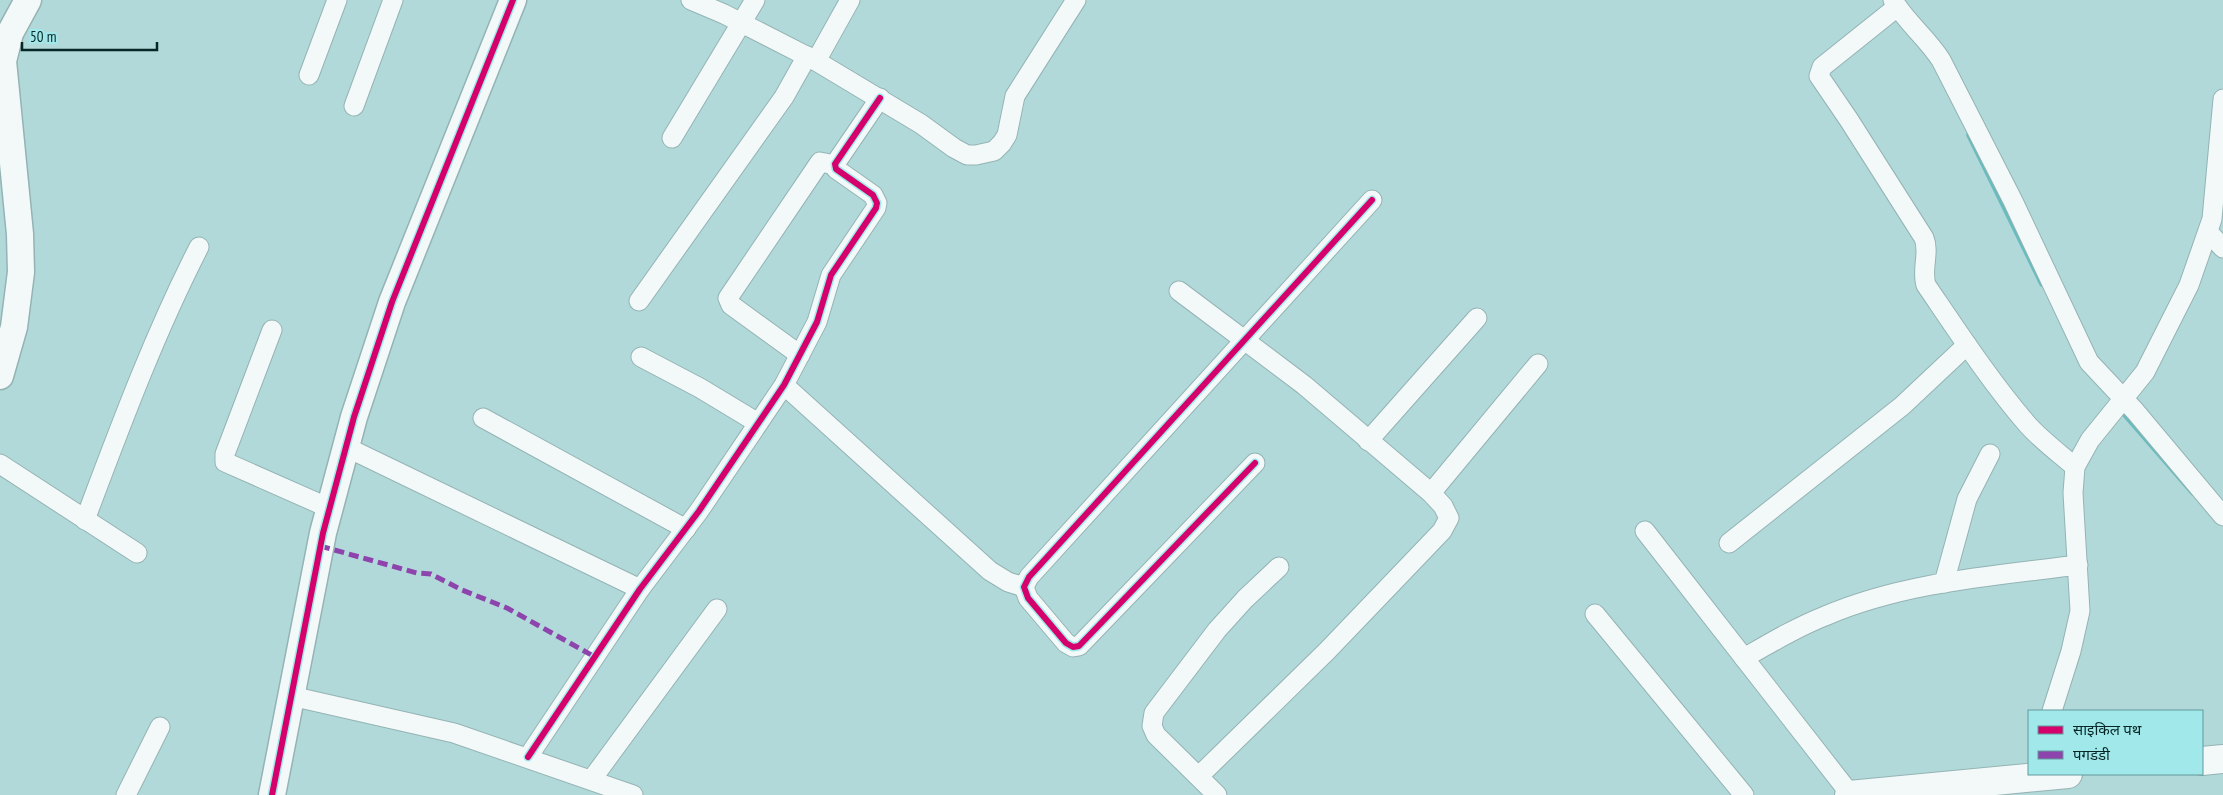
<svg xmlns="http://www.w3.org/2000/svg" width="2223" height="795" viewBox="0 0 2223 795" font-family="'PT Sans Narrow','Noto Sans Devanagari',sans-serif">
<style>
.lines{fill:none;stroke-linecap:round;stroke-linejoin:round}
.stream{stroke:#66bcbe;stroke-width:5.5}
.street-casing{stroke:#94b3b4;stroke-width:21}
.secondary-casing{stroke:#94b3b4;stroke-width:29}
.primary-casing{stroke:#94b3b4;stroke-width:30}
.street{stroke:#f3f9f9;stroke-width:19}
.secondary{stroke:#f3f9f9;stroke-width:26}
.primary{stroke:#f3f9f9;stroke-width:28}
.quiet{stroke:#8e44ad;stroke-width:5;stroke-dasharray:10 5;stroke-linecap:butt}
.cycleway-casing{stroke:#a1e8ea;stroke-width:9}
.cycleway{stroke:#d6006c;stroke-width:6}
</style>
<rect width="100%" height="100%" fill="#b2d9d9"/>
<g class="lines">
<g class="stream">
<path d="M1969,135L2042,284"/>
<path d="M2119,408L2193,493"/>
</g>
<defs>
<g id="street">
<path d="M691,0L724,14L816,61L921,124L954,148L967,155H976L994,151L1002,143L1007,135L1015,96L1076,0"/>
<path d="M1893,0C1906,22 1927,38 1941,60L2013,201L2089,362L2135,411L2223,516"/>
<path d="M1897,7L1822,67L1819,76L1849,120L1924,238C1930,253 1921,269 1926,285C1958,332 1990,381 2027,424C2041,440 2059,453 2075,467"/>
<path d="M816,61L850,0"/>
<path d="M309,75L337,0"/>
<path d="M354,106L393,0"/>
<path d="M672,138L755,0"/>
<path d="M2209,233L2223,248"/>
<path d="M1179,291L1304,385L1431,493L1443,506L1449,518L1442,531L1327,651L1199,776"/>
<path d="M639,301L784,97L807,56"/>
<path d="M272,330L225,454V462L329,508"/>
<path d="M800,355L731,305L728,298L820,162L835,165"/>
<path d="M641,357L700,388L758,423"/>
<path d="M784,385L990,571L1008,582L1024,587"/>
<path d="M483,418L686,529"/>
<path d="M1368,441L1477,318"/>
<path d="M346,447L640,589"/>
<path d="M1255,463L1079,646L1073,647L1066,643L1028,598L1024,587L1029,577L1372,200"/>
<path d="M0,464L137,553"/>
<path d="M1431,493L1538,364"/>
<path d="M85,520C120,427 154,335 199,247"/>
<path d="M1645,531L1851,795"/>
<path d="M1729,543L1902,406L1967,345"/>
<path d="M1944,583L1967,499L1990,454"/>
<path d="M1595,614L1744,795"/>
<path d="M1744,658C1770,643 1797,627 1825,616C1904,582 1993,576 2078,565"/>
<path d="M291,696L454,733L633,795"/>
<path d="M2052,711L2071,651L2080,611L2073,493L2075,467L2090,440L2145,372L2189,285L2212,219L2223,99"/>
<path d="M528,757L640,589L699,511L784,385L817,322L831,275L876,208L877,203L873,195L836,169L835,164L880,98"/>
<path d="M592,779L717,609"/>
<path d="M126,795L160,727"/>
<path d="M1217,795L1156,735L1152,726L1154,713L1217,630L1245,599L1279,567"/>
</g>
<g id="secondary">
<path d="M0,376L14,327L21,272L20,234L3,61L10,33L28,0"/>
<path d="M272,795L323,533L354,417L392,302L513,0"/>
</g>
<g id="primary">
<path d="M2202,761L2223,759"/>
<path d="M1849,795L2068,774"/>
</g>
</defs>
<use href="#street" class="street-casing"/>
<use href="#secondary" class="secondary-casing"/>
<use href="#primary" class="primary-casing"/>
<use href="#street" class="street"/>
<use href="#secondary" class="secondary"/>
<use href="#primary" class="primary"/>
<path class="quiet" d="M320,546L417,573L431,574L462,590L507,608L595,657"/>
<defs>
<g id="cycleway">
<path d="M1255,463L1079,646L1073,647L1066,643L1028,598L1024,587L1029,577L1372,200"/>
<path d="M528,757L640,589L699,511L784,385L817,322L831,275L876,208L877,203L873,195L836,169L835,164L880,98"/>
<path d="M272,795L323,533L354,417L392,302L513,0"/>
</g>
</defs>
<use href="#cycleway" class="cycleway-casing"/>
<use href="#cycleway" class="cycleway"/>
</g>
<rect x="2028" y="710" width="175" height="65" fill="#a1e8ea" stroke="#639a9c"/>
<rect x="2038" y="726" width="25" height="8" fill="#d6006c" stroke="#639a9c"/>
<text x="2073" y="735" font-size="15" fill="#072626">साइकिल पथ</text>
<rect x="2038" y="751" width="25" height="8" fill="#8e44ad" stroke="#639a9c"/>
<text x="2073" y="760" font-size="15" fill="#072626">पगडंडी</text>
<path d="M22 42v8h135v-8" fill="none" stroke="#072626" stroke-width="2.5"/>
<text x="30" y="42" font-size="15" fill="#072626" stroke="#a1e8ea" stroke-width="4" paint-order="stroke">50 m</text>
</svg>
